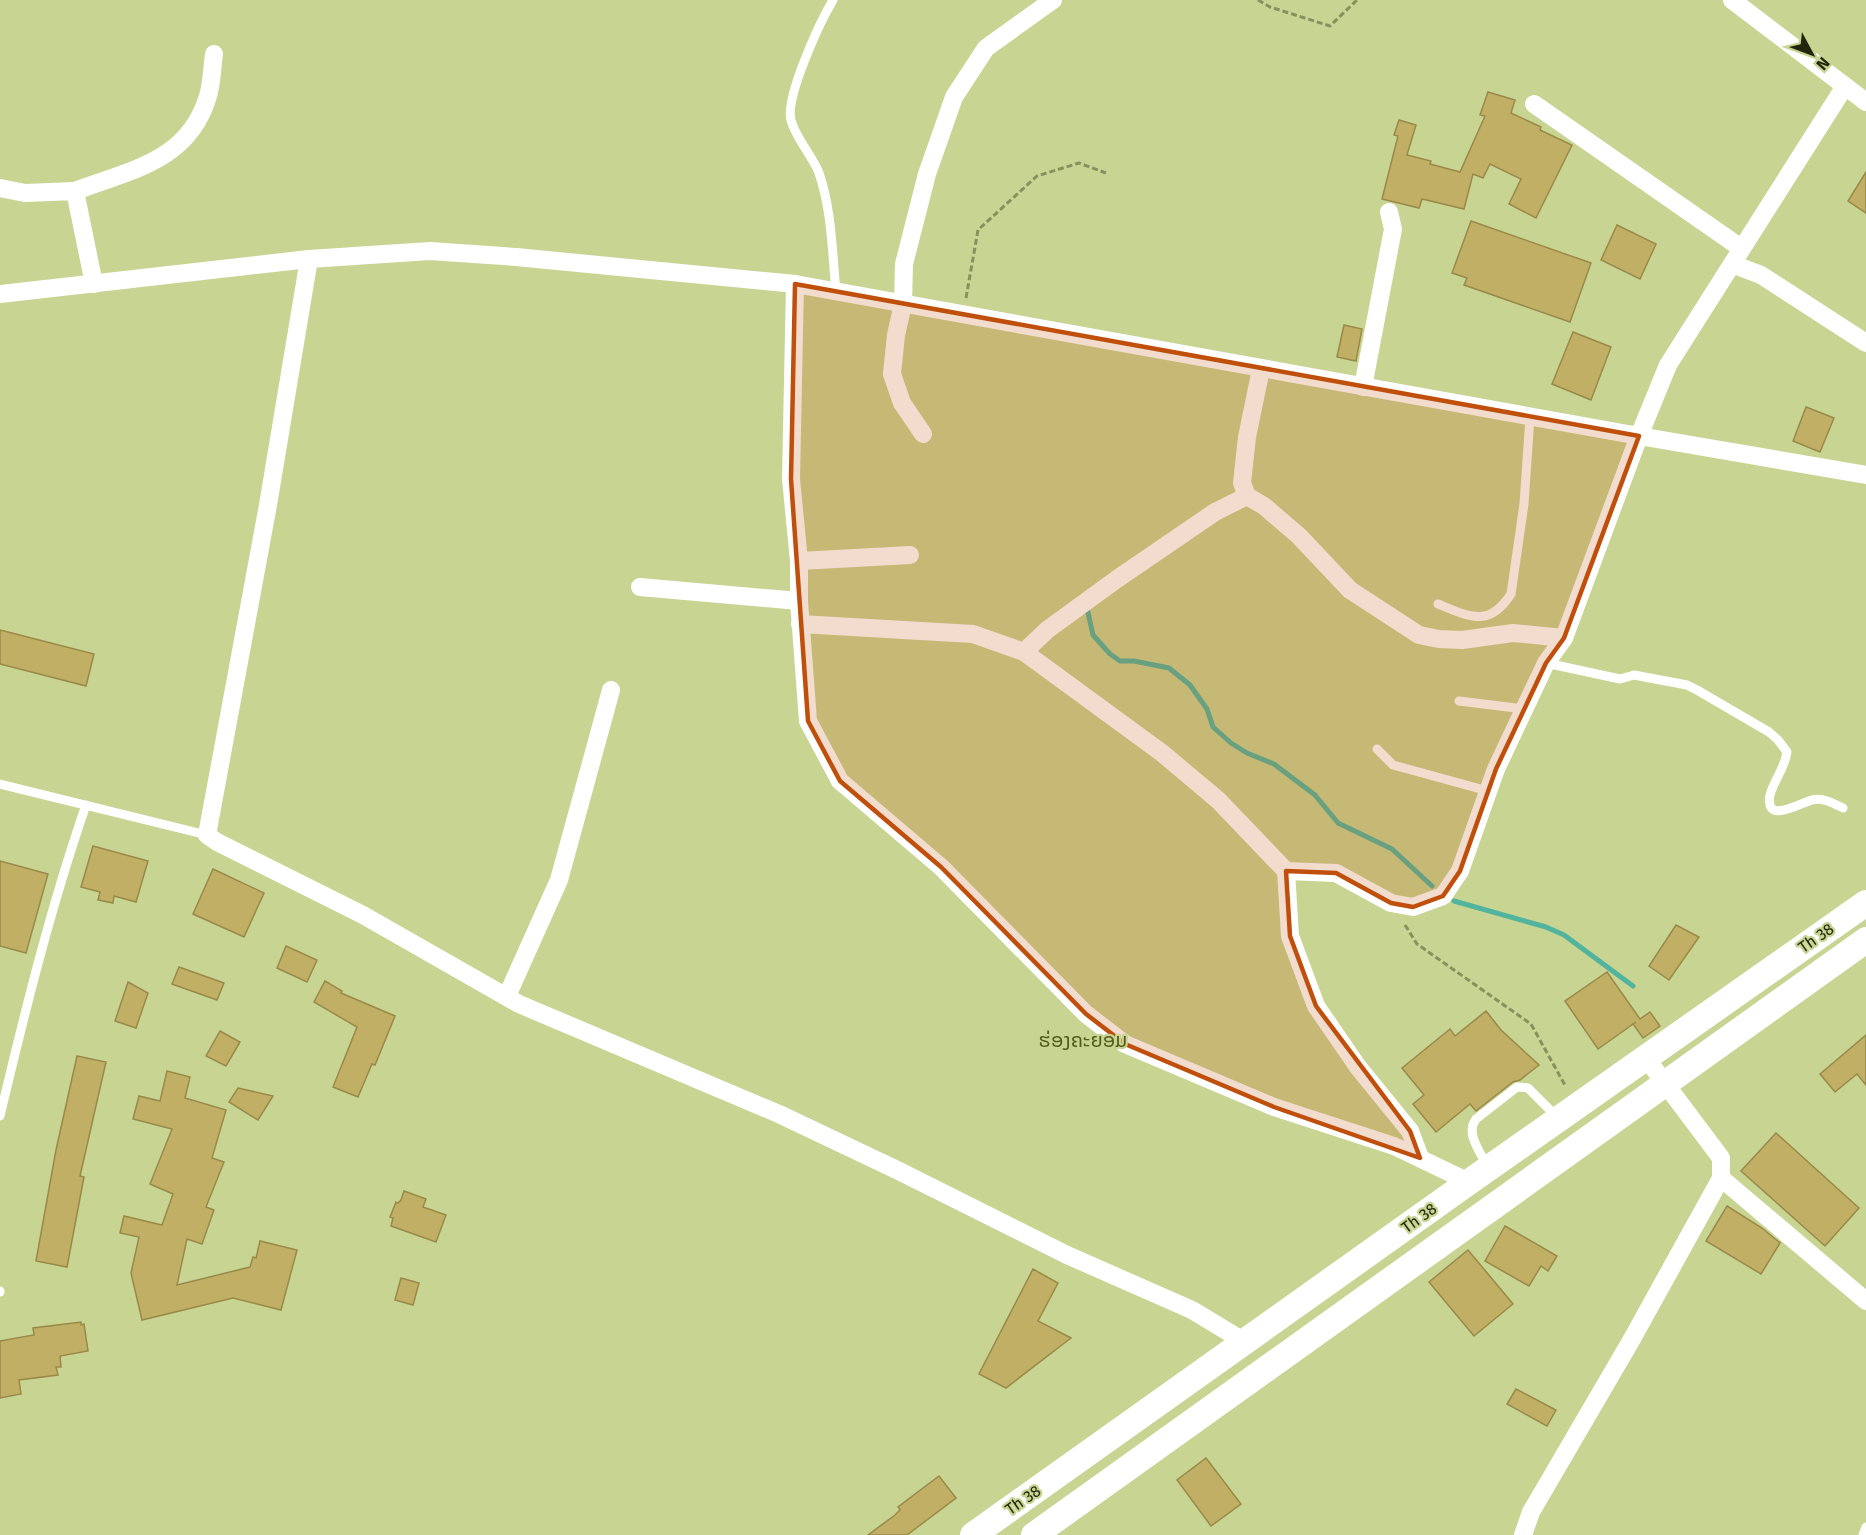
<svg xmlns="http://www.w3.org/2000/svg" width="1866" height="1535" viewBox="0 0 1866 1535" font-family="'Fira Sans','Noto Sans Lao',sans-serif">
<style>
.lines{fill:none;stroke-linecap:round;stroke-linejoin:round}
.stream{stroke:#53b49e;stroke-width:5}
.building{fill:#c0af64;stroke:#998a49;stroke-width:1.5}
.path{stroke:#88915e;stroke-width:3;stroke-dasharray:6 3;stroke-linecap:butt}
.lane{stroke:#fff;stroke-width:9}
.street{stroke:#fff;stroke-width:18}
.secondary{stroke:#fff;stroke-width:26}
.marked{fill:#c04f0c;fill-opacity:0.2;stroke:#c04f0c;stroke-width:4.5;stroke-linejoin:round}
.labels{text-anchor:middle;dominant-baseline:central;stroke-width:4.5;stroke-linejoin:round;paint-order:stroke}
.street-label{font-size:16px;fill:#22260c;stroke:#c8d492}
.quarter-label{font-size:20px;fill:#535b1b;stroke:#c8d492}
</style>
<rect width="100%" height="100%" fill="#c8d492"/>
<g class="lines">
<g class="stream">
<path d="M1087,608L1093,635L1110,654L1120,661H1134L1169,668L1190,685L1207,709L1213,727L1231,743L1247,753L1274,764L1315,795L1338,823L1392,849L1432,886"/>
<path d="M1454,901L1546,927L1564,935L1633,986"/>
</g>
</g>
<g class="building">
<path d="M1488,92L1515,100L1511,113L1541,127L1540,130L1572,145L1536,218L1509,204L1521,179L1490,164L1483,178L1473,174L1464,209L1422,199L1419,208L1382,199L1398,136L1394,135L1399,120L1416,125L1407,155L1431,161L1430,164L1460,172L1485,116L1480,115Z"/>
<path d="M1866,172V213L1848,201Z"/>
<path d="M1471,221L1591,263L1570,322L1464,285L1467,278L1452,273Z"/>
<path d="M1617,225L1656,244L1640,279L1601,260Z"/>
<path d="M1344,325L1362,329L1356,361L1337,357Z"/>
<path d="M1573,332L1611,347L1591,400L1552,384Z"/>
<path d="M1806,407L1834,418L1820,452L1793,441Z"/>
<path d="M0,630L94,654L86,686L0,664Z"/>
<path d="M93,846L148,861L136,902L114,896L113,903L98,900L100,892L81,887Z"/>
<path d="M0,861L48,874L26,953L0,946Z"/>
<path d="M213,869L264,893L244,937L193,914Z"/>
<path d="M1676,925L1699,937L1669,980L1649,966Z"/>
<path d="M286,946L317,960L307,982L277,968Z"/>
<path d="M179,967L224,983L217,1000L172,984Z"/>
<path d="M1607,972L1640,1019L1650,1012L1660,1026L1643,1038L1633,1024L1636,1022L1598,1049L1565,1001Z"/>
<path d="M325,981L342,991L341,993L395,1016L375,1065L372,1064L358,1097L333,1087L357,1027L314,1002Z"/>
<path d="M128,982L148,993L136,1028L115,1021Z"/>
<path d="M1486,1011L1501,1030L1539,1065L1520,1080L1513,1082L1476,1111L1470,1104L1436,1132L1413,1104L1424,1095L1402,1068L1450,1029L1455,1036Z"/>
<path d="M220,1031L240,1042L226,1066L206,1056Z"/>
<path d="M1866,1035V1085L1857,1074L1835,1092L1820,1074Z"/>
<path d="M77,1056L106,1062L80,1176L84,1177L67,1267L36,1261L56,1150Z"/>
<path d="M167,1071L190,1077L185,1098L226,1110L212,1158L224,1162L206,1207L214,1210L202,1244L187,1239L177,1285L250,1267L253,1257L256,1258L260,1241L297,1250L281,1310L233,1298L142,1320L131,1273L139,1237L120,1233L124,1216L162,1225L173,1194L150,1184L172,1129L133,1119L139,1096L160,1101Z"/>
<path d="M238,1088L273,1096L258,1120L229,1102Z"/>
<path d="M1776,1133L1859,1208L1825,1246L1741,1171Z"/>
<path d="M404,1191L426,1199L423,1207L446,1215L436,1242L391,1226L393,1218L390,1217L396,1202L398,1203L401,1200Z"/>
<path d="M1727,1206L1762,1228L1780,1243L1761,1274L1706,1241Z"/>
<path d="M1505,1226L1557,1256L1548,1271L1541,1266L1529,1286L1485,1261Z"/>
<path d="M1468,1250L1513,1304L1474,1336L1429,1282Z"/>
<path d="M1033,1269L1058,1283L1038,1321L1071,1338L1006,1388L979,1374Z"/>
<path d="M401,1278L419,1283L413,1305L395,1300Z"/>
<path d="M81,1322V1325L84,1324L88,1351L60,1356L61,1367H56L58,1375L19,1380L21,1394L0,1398V1341L34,1335L33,1328Z"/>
<path d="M1516,1389L1556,1410L1547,1426L1507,1404Z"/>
<path d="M1206,1458L1241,1504L1211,1526L1177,1480Z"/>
<path d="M939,1476L956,1498L907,1535H868L895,1515L900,1510L898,1507Z"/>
</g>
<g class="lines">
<g class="path">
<path d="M1258,0L1270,7L1330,26L1357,0"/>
<path d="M966,298L978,230L1037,176L1079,163L1106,173"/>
<path d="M1405,925L1417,944L1531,1024L1566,1087"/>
</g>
<g class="lane">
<path d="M833,0C820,22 785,97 791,120C795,137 813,157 819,173C832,211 832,252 836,291"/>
<path d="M1438,604C1470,617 1489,628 1511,594L1524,504L1530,417"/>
<path d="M1546,663L1620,679L1634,675L1687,685L1697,690L1769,732L1778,740L1787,752C1785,768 1774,780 1770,795C1764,826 1802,802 1812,800C1823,797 1834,804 1843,808"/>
<path d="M1459,701L1524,709"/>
<path d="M1377,749L1393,765L1488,791"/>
<path d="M0,784L207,835"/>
<path d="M0,1116C25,1011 51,906 86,805"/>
<path d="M1487,1166C1480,1151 1465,1133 1476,1119L1517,1087L1528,1088L1557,1117"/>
<path d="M0,1291V1292"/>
<path d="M1863,1535L1866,1527"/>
</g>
<g class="street">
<path d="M1732,0L1866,102"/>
<path d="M1534,104L1741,248"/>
<path d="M0,188L25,193L75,191L94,284"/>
<path d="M75,191C131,170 189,161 208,96C212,83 212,68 214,54"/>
<path d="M309,259L268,505L207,835L217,842L363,915L519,1004L779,1114L899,1171L1067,1255L1192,1310L1245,1342"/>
<path d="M1732,264L1761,275L1866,343"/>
<path d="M795,284L791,479L799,561V601L808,721L840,781L941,867L1086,1014L1125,1044L1274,1107L1394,1146L1469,1182"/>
<path d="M0,294L309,259L430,251L516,257L795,284L1639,436L1866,475"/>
<path d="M1261,369L1247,437L1242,483L1247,496L1264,506L1299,536L1350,590L1419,635L1439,639L1462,640L1513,633L1564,638"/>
<path d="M1363,387L1393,229L1389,212"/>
<path d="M923,434L902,403L892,374L896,335L903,304L904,264L927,174L954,97L986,48L1053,0"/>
<path d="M799,561L910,555"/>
<path d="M640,587L799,601"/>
<path d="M800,624L973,634L1024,652L1162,753L1218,800L1286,871"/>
<path d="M1024,652L1047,630L1117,579L1215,512L1247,496"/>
<path d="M507,996L559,880L611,690"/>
<path d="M1420,1158L1410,1131L1358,1067L1316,1006L1290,936L1286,871L1336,873L1391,903L1413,907L1443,896L1460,871L1496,769L1546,663L1564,638L1639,436L1668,365L1845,86"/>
<path d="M1721,1178L1866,1301"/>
<path d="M1523,1535L1531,1512L1632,1339L1721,1178V1158L1646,1058"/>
</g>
<g class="secondary">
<path d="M973,1535L1469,1182L1866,903"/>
<path d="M1034,1535L1866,940"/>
</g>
</g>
<path class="marked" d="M795,284L1639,436L1564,638L1546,663L1496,769L1460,871L1443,896L1413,907L1391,903L1336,873L1286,871L1290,936L1316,1006L1410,1131L1420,1158L1274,1107L1125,1044L1086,1014L941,867L840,781L808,721L791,479Z"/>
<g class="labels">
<g class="street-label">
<text transform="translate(1816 938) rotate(-35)">Th 38</text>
<text transform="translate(1419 1218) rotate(-36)">Th 38</text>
<text transform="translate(1023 1500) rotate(-35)">Th 38</text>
</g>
<g class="quarter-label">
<text x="1083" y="1040">ຮ່ອງຄະຍອມ</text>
</g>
</g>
<g transform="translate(1812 54) rotate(131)" stroke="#c8d492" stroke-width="4.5" paint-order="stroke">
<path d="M0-4.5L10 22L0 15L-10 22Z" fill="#22260c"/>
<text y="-9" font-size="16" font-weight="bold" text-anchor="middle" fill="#22260c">N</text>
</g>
</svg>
